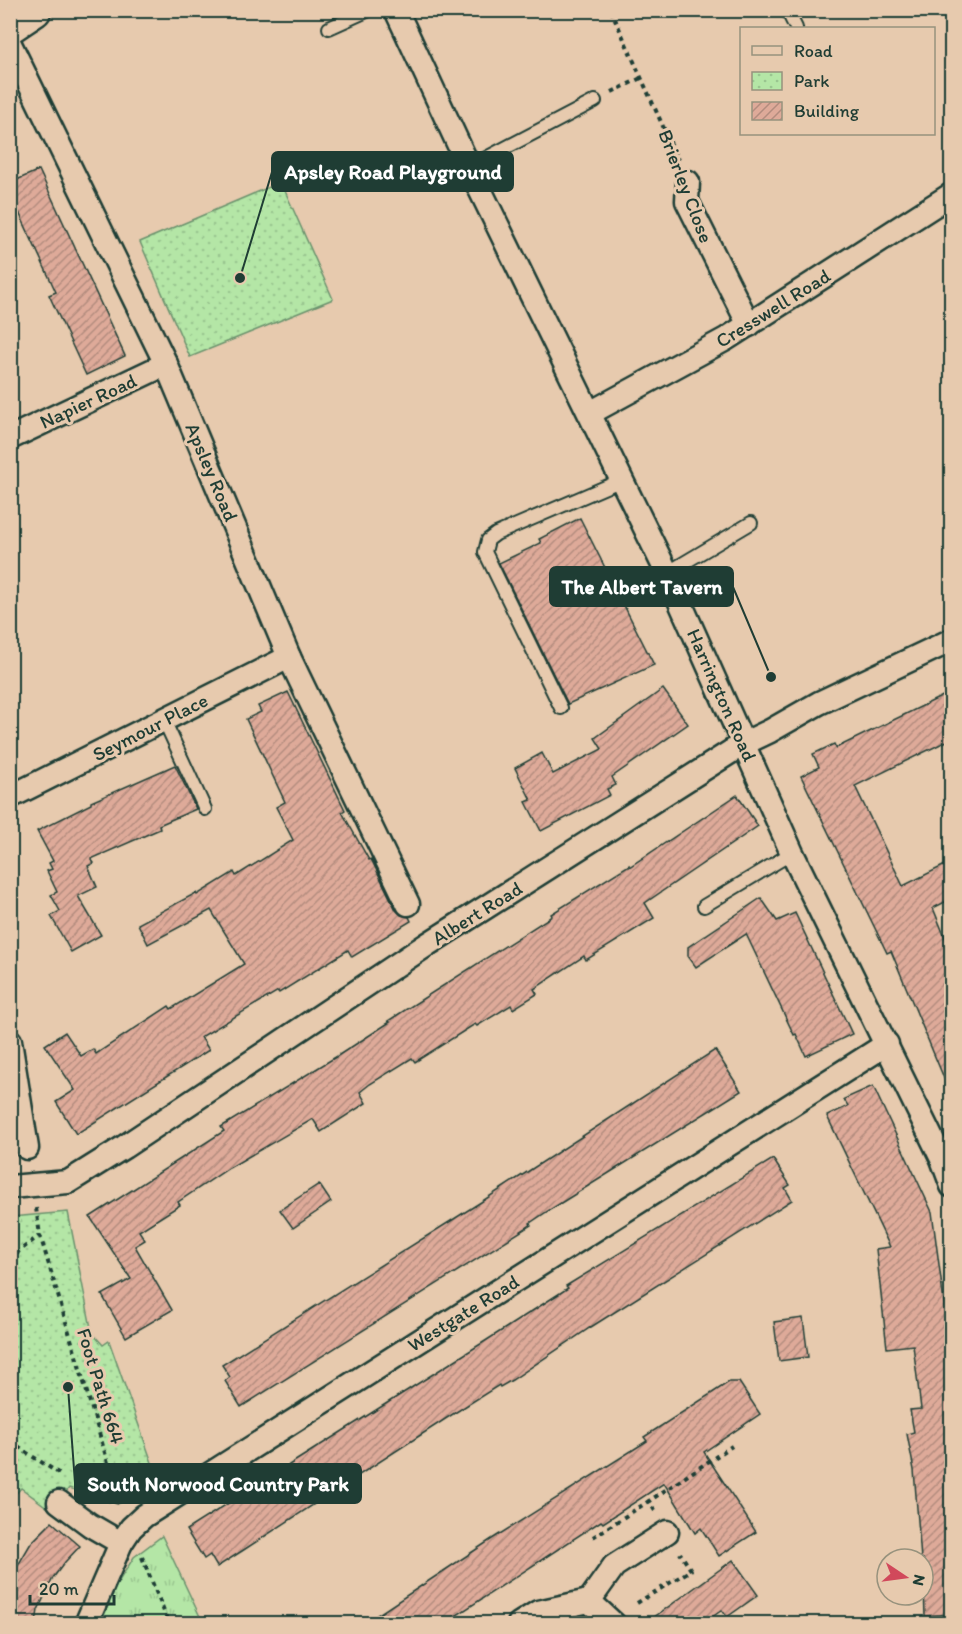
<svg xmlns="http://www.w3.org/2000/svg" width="962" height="1634" viewBox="0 0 962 1634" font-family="Itim,sans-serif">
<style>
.grass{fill:url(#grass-tufts);stroke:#6a926d;stroke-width:1.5}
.park{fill:url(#park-dots);stroke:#6a926d;stroke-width:1.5}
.building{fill:url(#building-hatch);stroke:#1f3d34;stroke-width:1.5}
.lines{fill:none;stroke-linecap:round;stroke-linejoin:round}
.lane-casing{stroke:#1f3d34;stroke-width:16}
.street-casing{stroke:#1f3d34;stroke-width:27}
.primary-casing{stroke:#1f3d34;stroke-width:38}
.path{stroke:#1f3d34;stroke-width:4;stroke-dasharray:4.5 4.5;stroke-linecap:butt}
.lane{stroke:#e7caae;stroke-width:12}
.street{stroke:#e7caae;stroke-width:22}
.primary{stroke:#e7caae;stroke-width:33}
.labels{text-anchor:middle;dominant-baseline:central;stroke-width:6;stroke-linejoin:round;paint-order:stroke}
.street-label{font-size:20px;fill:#1f3d34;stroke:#e7caae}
.leader{fill:none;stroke:#1f3d34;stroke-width:2}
.callout-dot{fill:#1f3d34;stroke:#e7caae;stroke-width:2}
.callout{fill:#1f3d34;stroke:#1f3d34;stroke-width:2}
.callout-label{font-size:21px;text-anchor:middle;font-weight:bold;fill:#fff}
</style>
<defs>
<pattern id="grass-tufts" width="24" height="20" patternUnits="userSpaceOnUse" patternTransform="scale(1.5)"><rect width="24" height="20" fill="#b4e6a6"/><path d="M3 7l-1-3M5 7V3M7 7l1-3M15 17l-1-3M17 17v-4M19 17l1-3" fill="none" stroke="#9ac690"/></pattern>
<pattern id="park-dots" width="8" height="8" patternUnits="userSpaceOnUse" patternTransform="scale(1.5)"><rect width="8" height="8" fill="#b4e6a6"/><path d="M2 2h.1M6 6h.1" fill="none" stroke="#9ac690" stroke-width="1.8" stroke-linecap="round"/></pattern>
<pattern id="building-hatch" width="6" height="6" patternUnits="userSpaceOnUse" patternTransform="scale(1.5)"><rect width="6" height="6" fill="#deaa99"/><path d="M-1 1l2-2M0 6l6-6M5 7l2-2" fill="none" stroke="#b38c7e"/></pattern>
</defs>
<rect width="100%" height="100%" fill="#e7caae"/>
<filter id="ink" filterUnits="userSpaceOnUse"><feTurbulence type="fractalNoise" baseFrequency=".0167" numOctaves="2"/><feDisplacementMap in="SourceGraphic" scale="12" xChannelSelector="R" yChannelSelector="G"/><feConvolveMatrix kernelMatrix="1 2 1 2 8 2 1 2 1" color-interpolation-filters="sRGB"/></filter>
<g filter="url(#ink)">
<path class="grass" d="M162,1536L203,1623H103V1618L117,1584L134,1557Z"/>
<g class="park">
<path d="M281,182L333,299L190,357L140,242Z"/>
<path d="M68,1212L92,1333L103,1345L109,1341L156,1474L120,1503L69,1488L52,1511L21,1488L11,1499V1217Z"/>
</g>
<g class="building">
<path d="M39,170L125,356L86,375L49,295L56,292L10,193V183Z"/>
<path d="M580,518L654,665L568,704L499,563L541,543L539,539Z"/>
<path d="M663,689L688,724L612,777L616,785L607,789L610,795L541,831L526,802L531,800L515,768L542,753L553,774L602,749L595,738Z"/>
<path d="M288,692L345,810L342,812L369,860L371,859L396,910L401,915L409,917L411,921L352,957L348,950L279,993L278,991L201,1037L209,1050L76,1134L56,1102L75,1090L45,1045L65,1032L81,1056L93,1049L96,1054L169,1006L171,1009L244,964L211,910L148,944L138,924L196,893L197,895L234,872L236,876L293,840L276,807L285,802L246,719L261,712L258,706Z"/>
<path d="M951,692V739L855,786L903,886L951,862V899L933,908L951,952V1095L891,951L887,953L801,776L819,767L813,754L834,744L836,748Z"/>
<path d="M175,765L196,809L159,825L160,829L91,859L94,863L88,866L97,887L78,896L101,935L71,952L51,916L60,911L51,895L57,892L47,871L52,869L49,863L53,861L37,831L91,804V802Z"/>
<path d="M737,795L758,826L645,903L654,918L586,960L584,956L534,989L537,994L513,1009L511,1005L477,1026L475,1024L415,1062L412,1058L370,1084L360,1092L366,1103L321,1132L313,1119L229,1168L178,1202L180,1205L139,1231L145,1240L135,1246L172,1310L126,1337L102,1295L131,1279L90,1217L224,1131L221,1127L339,1055L390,1022L388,1021L552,916L551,914L629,865V867Z"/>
<path d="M761,898L777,921L795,913L852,1034L806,1056L796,1034L794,1035L746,934L696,967L688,956V947Z"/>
<path d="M715,1050L741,1091L548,1211L530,1223L531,1225L241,1407L225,1381L230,1377L222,1365L481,1202Z"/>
<path d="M873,1086L932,1212L949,1340H946L951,1391V1614L925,1616L923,1559H921L914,1470L907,1434L914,1432L910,1410L921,1409L913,1345L887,1348L876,1249L890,1247L827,1116L848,1106L844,1099Z"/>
<path d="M773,1159L790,1185L785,1188L792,1200L591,1327L512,1380L500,1387L499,1385L453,1414L242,1551L217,1567L210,1555L204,1559L186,1530L487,1340L568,1288L566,1286Z"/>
<path d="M319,1184L331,1202L293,1228L280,1210Z"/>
<path d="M803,1318L808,1357L779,1361L774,1322Z"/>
<path d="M729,1382H739L760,1414L704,1452L756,1532L719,1556L701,1528L695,1533L664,1483L603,1523L601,1521L445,1623H365L492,1539L647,1441L644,1437Z"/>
<path d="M52,1522L80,1546L65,1562L53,1578L38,1610L36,1623H10V1582L14,1572L31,1543Z"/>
<path d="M733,1560L758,1595L727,1617L722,1610L704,1623H646Z"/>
</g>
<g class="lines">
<defs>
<g id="lane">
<path d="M787,10L796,28"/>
<path d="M329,28L369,10"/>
<path d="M469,167L595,101"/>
<path d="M667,573L751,523"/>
<path d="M561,708L485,552L488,540L496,534L622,480"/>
<path d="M164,720L205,809"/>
<path d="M704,906L792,853"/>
</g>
<g id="street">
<path d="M396,10L469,167L667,573L792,853L942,1159L952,1186"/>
<path d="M10,44L166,364L289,657L408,904"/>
<path d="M688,182L687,201L749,325"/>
<path d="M590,413L726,339L952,194"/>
<path d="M10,438L166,364"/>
<path d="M10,797L289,657"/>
<path d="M10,1041L27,1148"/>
<path d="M10,1187L68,1182L124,1147L428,944L743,744L770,731L819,703L952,640"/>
<path d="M59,1502L90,1525L121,1543"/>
<path d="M589,1601L614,1566L667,1532"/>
<path d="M86,1624L121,1543L131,1528L144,1516L887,1044"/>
<path d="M519,1624L538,1612L589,1601L614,1624"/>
</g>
<path id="primary" d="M10,26L34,10"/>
</defs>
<use href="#lane" class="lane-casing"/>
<use href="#street" class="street-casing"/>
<use href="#primary" class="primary-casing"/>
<g class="path">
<path d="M611,10L678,160"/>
<path d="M612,92L641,78"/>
<path d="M36,1208L40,1235L120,1503"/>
<path d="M10,1271L18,1252L40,1235"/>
<path d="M10,1442L63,1476"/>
<path d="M97,1497L119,1503"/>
<path d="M655,1511L649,1501L732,1446"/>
<path d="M593,1537L649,1501"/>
<path d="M142,1557L169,1624"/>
<path d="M637,1603L691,1570L680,1553"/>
</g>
<use href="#lane" class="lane"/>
<use href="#street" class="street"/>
<use href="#primary" class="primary"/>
</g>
</g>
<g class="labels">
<g class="street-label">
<text transform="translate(686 186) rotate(69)">Brierley Close</text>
<text transform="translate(773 308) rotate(-32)">Cresswell Road</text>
<text transform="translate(88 401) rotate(-25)">Napier Road</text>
<text transform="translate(212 472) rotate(67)">Apsley Road</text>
<text transform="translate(722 695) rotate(66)">Harrington Road</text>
<text transform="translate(150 727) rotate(-27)">Seymour Place</text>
<text transform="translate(477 913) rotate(-32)">Albert Road</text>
<text transform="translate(463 1313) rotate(-32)">Westgate Road</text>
<text transform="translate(101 1386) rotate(73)">Foot Path 664</text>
</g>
</g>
<path class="leader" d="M240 278L272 172M771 677L733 587M68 1387L75 1483"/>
<g class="callout-dot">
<circle cx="240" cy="278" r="6"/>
<circle cx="771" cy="677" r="6"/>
<circle cx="68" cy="1387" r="6"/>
</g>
<g class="callout">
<rect x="272" y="152" width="241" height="39" rx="6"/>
<rect x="550" y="567" width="183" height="39" rx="6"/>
<rect x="75" y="1464" width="286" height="39" rx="6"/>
</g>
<g class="callout-label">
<text x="393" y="179">Apsley Road Playground</text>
<text x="642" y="594">The Albert Tavern</text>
<text x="218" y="1491">South Norwood Country Park</text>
</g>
<rect width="962" height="1634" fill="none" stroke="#e7caae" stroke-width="36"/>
<rect x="18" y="18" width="926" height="1598" fill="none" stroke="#1f3d34" stroke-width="2" filter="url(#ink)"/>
<rect x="740" y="27" width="195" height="108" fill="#e7caae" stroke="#97927d" stroke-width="1.5"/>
<rect x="752" y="46" width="30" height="9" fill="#e7caae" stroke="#97927d" stroke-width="1.5"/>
<text x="794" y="57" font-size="18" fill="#1f3d34">Road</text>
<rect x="752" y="72" width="30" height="18" fill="url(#park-dots)" stroke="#97927d" stroke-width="1.5"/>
<text x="794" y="87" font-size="18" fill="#1f3d34">Park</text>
<rect x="752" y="102" width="30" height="18" fill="url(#building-hatch)" stroke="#97927d" stroke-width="1.5"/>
<text x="794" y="117" font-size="18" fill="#1f3d34">Building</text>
<g transform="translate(905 1577) rotate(103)"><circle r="28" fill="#e7caae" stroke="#97927d" stroke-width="1.5"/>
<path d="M0-4.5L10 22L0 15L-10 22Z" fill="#d1495b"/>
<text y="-9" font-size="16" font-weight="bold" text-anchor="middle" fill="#1f3d34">N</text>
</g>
<path d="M30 1595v9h84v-9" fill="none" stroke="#1f3d34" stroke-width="3"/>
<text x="39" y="1595" font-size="18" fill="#1f3d34" stroke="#e7caae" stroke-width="4.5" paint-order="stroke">20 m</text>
</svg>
